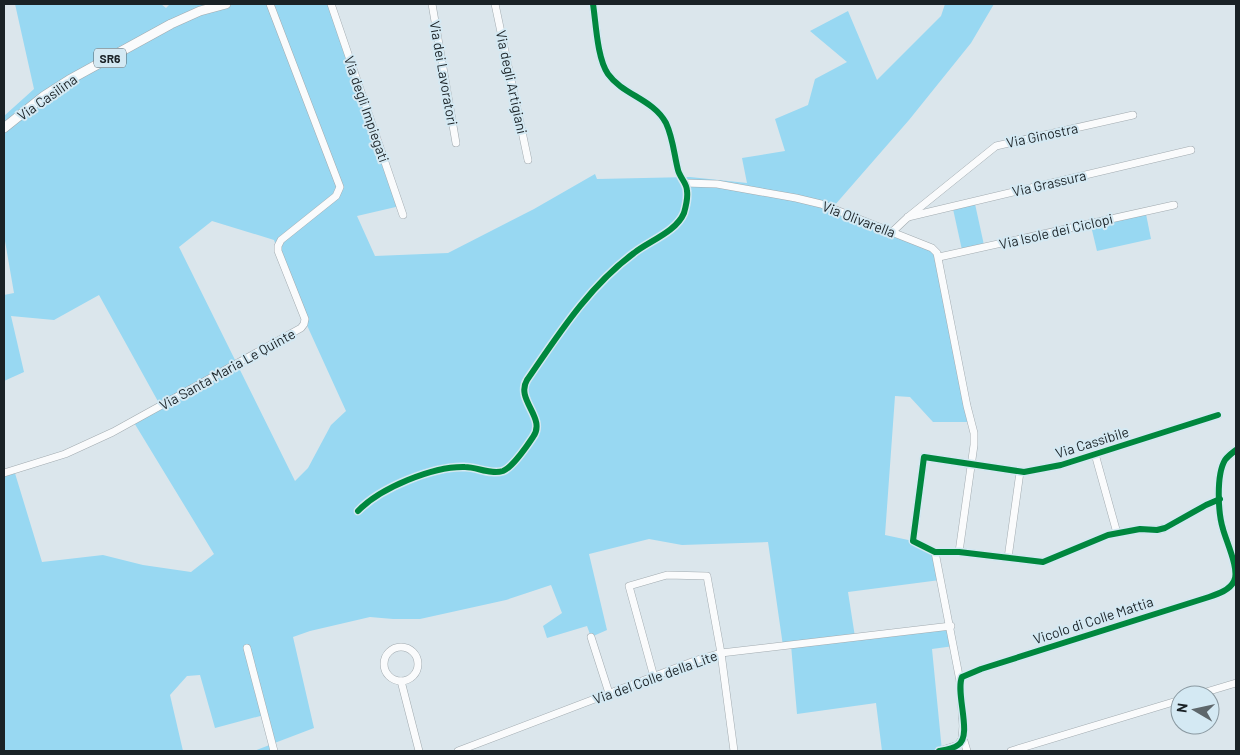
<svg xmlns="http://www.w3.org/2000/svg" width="1240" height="755" viewBox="0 0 1240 755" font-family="Barlow,sans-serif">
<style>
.green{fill:#98d8f2;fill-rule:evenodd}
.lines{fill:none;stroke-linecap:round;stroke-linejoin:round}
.minor-casing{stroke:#a2abb0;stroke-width:8}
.major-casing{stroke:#a2abb0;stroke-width:10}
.minor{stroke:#fafbfc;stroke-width:7}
.major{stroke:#fafbfc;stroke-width:9}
.cycleway-casing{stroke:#d4e9f3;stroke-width:9}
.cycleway{stroke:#00873e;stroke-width:6}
.labels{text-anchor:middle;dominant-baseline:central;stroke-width:4;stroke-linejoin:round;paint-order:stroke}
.shield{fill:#d4e9f3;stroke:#525e64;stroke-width:1}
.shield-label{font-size:12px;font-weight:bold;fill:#1a2226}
.street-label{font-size:14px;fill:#1a2226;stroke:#d4e9f3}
</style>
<rect width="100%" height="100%" fill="#dbe6ec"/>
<g class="green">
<path d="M15,4H161L166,8L170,4H330L400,206L357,216L375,256L448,253L534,209L595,174L597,179L690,177L747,183L742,158L785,151L775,119L808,105L815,79L847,62L810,31L848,11L877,80L941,16L945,4H994L971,43L909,120L834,206L932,248L971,422H933L910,397L895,396L885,535L913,541L935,552L940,580L848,592L855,637L951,626L954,646L932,649L942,751H882L876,703L797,714L791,645L783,646L768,542L682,545L649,539L589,554L607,630L591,637L587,626L547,638L543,626L562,613L551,585L506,600L420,619H393L370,617L310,631L293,637L314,728L272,744L274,751H254L272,744L264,715L215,728L200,675L187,676L170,695L183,751H4V473L14,470L42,562L103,555L143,565L191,572L214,554L133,421L160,405L99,295L54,320L11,316L24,372L4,381V295L14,293L5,241H4V116L34,89ZM212,221L274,240L305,321L346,411L331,425L308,468L295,481L179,247Z"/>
<path d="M975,204L984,245L962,250L953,209Z"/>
<path d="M1146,214L1151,239L1097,251L1091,226Z"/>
</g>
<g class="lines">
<defs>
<g id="minor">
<path d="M331,4L403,215"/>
<path d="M432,4L456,143"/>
<path d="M495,4L528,160"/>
<path d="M685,183L717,184L796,198L821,204L932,248L937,253L967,406L974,433V445L959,552"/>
<path d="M908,217L1191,150"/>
<path d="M891,233L908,217L996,146L1133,115"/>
<path d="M939,257L1174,205"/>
<path d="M1218,415L1061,465L1024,472L924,457L913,541L935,552H959L1043,562L1108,535L1140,529L1157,530L1165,528L1206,505L1220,499"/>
<path d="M1095,454L1117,533"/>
<path d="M4,473L65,454L113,432L301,328L304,324L305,319L278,251V246L281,240L336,196L340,187L270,4"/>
<path d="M358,511C380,488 433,466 465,467C477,467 491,475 503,471C513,467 527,446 533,437C547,418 515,400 527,380C558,335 589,286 634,253C649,241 676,232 684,213C686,206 688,198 687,191C687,183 680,178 678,170C674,154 673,138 666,123C653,99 623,95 608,74C597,58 596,23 593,4"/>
<path d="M935,552L960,681L963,726L962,739L964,741L967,751"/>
<path d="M1008,558L1020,472"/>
<path d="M591,637L609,693"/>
<circle cx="401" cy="664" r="17"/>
<path d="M247,648L274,751"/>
<path d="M654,677L629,586L667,575L707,576L721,653L734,751"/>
<path d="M401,681L419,751"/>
<path d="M960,681L962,677L981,669L1209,597C1218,594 1230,590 1234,581C1240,570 1226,541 1223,529C1218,513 1216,475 1225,460C1228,456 1232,453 1236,450"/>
<path d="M1196,695L1236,683"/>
<path d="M458,751L697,660L721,653L951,626"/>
<path d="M939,751L958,745L962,739"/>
<path d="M1011,751L1180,700"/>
</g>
<path id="major" d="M4,128L44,96L69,80L171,24L200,11L226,4"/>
</defs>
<use href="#minor" class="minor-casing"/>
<use href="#major" class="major-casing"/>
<use href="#minor" class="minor"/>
<use href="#major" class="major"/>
<defs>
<g id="cycleway">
<path d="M1218,415L1061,465L1024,472L924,457L913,541L935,552H959L1043,562L1108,535L1140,529L1157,530L1165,528L1206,505L1220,499"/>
<path d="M358,511C380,488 433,466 465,467C477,467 491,475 503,471C513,467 527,446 533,437C547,418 515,400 527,380C558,335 589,286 634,253C649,241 676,232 684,213C686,206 688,198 687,191C687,183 680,178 678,170C674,154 673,138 666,123C653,99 623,95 608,74C597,58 596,23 593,4"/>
<path d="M939,751C945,750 953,749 958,745C973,736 955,693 962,677L981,669L1209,597C1218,594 1230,590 1234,581C1240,570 1226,541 1223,529C1218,513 1216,475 1225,460C1228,456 1232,453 1236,450"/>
</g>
</defs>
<use href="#cycleway" class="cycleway-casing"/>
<use href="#cycleway" class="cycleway"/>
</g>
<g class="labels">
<rect class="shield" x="94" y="48.5" width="32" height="19" rx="4"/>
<g class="shield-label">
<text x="110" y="58">SR6</text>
</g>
<g class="street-label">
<text transform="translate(444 73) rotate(80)">Via dei Lavoratori</text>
<text transform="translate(512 82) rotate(78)">Via degli Artigiani</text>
<text transform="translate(47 97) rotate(-35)">Via Casilina</text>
<text transform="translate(367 109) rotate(71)">Via degli Impiegati</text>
<text transform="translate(1042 135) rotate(-12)">Via Ginostra</text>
<text transform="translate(1049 183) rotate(-13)">Via Grassura</text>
<text transform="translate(859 219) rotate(21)">Via Olivarella</text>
<text transform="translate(1056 231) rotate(-13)">Via Isole dei Ciclopi</text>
<text transform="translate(227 369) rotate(-29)">Via Santa Maria Le Quinte</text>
<text transform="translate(1092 442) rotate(-17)">Via Cassibile</text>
<text transform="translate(1093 620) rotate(-18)">Vicolo di Colle Mattia</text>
<text transform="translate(655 677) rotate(-20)">Via del Colle della Lite</text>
</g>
</g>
<rect width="1240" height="755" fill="none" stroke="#1a2226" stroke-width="10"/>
<g transform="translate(1195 710) rotate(279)"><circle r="24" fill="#d4e9f3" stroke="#8a99a1"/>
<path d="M0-4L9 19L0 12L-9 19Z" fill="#5e676b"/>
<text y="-8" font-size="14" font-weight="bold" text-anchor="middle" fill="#1a2226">N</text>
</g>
</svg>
